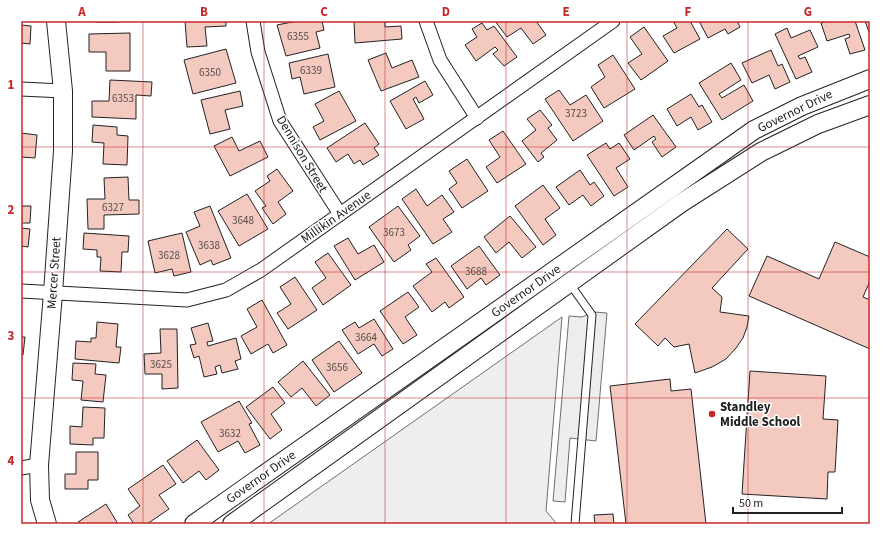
<svg xmlns="http://www.w3.org/2000/svg" width="891" height="545" viewBox="0 0 891 545" font-family="'Source Sans 3',sans-serif">
<style>
.green{fill:#eee;stroke:#6f6f6f}
.parking{fill:#ededed;stroke:#6f6f6f}
.building{fill:#f3c9c0;stroke:#222}
.lines{fill:none;stroke-linecap:round;stroke-linejoin:round}
.lane-casing{stroke:#222;stroke-width:9}
.street-casing{stroke:#222;stroke-width:15}
.secondary-casing{stroke:#222;stroke-width:20}
.lane{stroke:#fff;stroke-width:7}
.street{stroke:#fff;stroke-width:13}
.secondary{stroke:#fff;stroke-width:18}
.grid{fill:none;stroke:#c62828;stroke-width:1;stroke-opacity:0.55}
.poi-dot{fill:#c62828;stroke:#fff;stroke-width:1.5}
.labels{text-anchor:middle;dominant-baseline:central;stroke-width:3;stroke-linejoin:round;paint-order:stroke}
.number-label{font-size:11px;fill:#564c4a}
.street-label{font-size:13px;fill:#222;stroke:#fff}
.poi-label{font-size:13px;font-weight:bold;fill:#222;stroke:#fff;text-anchor:start}
.neatline{fill:none;stroke:#c62828;stroke-width:1.5}
.grid-label{font-size:13px;text-anchor:middle;font-weight:bold;fill:#c62828}
</style>
<rect width="100%" height="100%" fill="#fff"/>
<path class="green" d="M562,317L546,511L557,524H268Z"/>
<path class="parking" d="M594,312L607,313L596,441L570,438L565,502L553,501L569,316L582,317Z"/>
<g class="building">
<rect x="96" y="21" width="22" height="1"/>
<path d="M185,21H226V26L205,27L207,46L187,47Z"/>
<path d="M297,21H322L324,30L316,32L320,48L286,56L277,25Z"/>
<path d="M354,21H399L385,22V27L401,26L402,39L355,43Z"/>
<path d="M495,21H536L546,35L533,44L521,28L507,37Z"/>
<path d="M673,21H690L700,39L674,53L663,36L677,28Z"/>
<path d="M699,21H737L740,27L728,34L725,29L708,38Z"/>
<path d="M828,21H855L865,50L850,54L845,39L850,37L849,34L827,41L821,23Z"/>
<path d="M865,21H870V35Z"/>
<path d="M482,23L487,30L494,26L517,57L504,66L493,54L498,50L495,47L476,61L465,45L477,37L472,29Z"/>
<path d="M21,25L31,26L30,44L21,43Z"/>
<path d="M644,27L668,61L641,80L628,63L642,54L630,37Z"/>
<path d="M787,28L791,38L810,30L818,47L798,56L800,59L805,57L812,72L796,79L775,34Z"/>
<path d="M130,33V71H106V52H89V34Z"/>
<path d="M226,49L236,83L193,94L184,60Z"/>
<path d="M771,50L778,66L782,64L790,82L775,89L769,75L752,83L742,63Z"/>
<path d="M386,53L392,68L412,60L419,77L381,91L368,60Z"/>
<path d="M328,54L335,87L304,94L300,77L292,79L289,63Z"/>
<path d="M613,55L635,89L604,108L591,87L605,77L598,65Z"/>
<path d="M731,63L741,80L719,94L722,98L744,85L753,101L722,120L699,83Z"/>
<path d="M110,80L152,82L151,96L136,95V119L92,117V101H109Z"/>
<path d="M425,81L433,95L419,103L416,97L413,99L424,119L406,129L390,101Z"/>
<path d="M559,90L570,105L586,95L603,121L573,141L545,99Z"/>
<path d="M240,91L243,106L225,110L230,129L210,134L201,100Z"/>
<path d="M339,91L356,121L320,140L313,127L324,121L315,104Z"/>
<path d="M691,94L699,107L702,105L712,122L698,130L691,117L677,126L667,109Z"/>
<path d="M540,110L552,125L548,128L557,140L541,153L544,157L538,162L522,141L536,130L527,119Z"/>
<path d="M653,115L676,147L662,157L652,142L656,139L654,136L634,150L624,135Z"/>
<path d="M365,123L379,144L374,148L379,155L363,165L360,160L354,164L348,154L336,162L327,148Z"/>
<path d="M93,125L117,127V135L128,136L127,165L103,164L104,143L92,142Z"/>
<path d="M503,131L526,164L497,183L486,167L500,157L489,140Z"/>
<path d="M21,133L37,135L35,158L21,157Z"/>
<path d="M232,137L239,151L260,141L268,157L230,176L214,146Z"/>
<path d="M606,143L610,149L619,143L630,159L616,168L628,187L614,196L587,155Z"/>
<path d="M467,159L488,191L462,208L449,189L457,183L449,171Z"/>
<path d="M277,169L293,191L278,202L286,214L273,224L262,208L266,206L255,191L270,181L267,176Z"/>
<path d="M580,170L590,185L594,182L604,196L591,206L583,195L569,205L556,187Z"/>
<path d="M128,177L129,200H139V214L104,215V229H88L87,199H105L104,178Z"/>
<path d="M543,185L560,208L545,219L556,235L543,245L515,206Z"/>
<path d="M416,189L427,206L442,195L454,212L443,219L452,232L433,244L402,199Z"/>
<path d="M247,194L268,229L239,246L218,211Z"/>
<path d="M21,206H31L30,223H21Z"/>
<path d="M210,206L231,258L213,265L211,260L200,265L186,232L200,226L194,212Z"/>
<path d="M398,206L420,236L408,245L411,250L394,262L369,227Z"/>
<path d="M510,216L536,247L522,258L509,242L496,253L484,237Z"/>
<path d="M21,228L30,229L28,247L21,246Z"/>
<path d="M727,229L748,249L712,288L722,297L720,312L749,316L747,327L743,338L736,348L726,359L712,367L695,373L689,344L674,347L665,338L658,346L635,324Z"/>
<path d="M84,233L129,236L128,252H122L121,272L100,271L101,257H97V250L83,249Z"/>
<path d="M182,233L191,272L174,276L172,269L155,273L148,241Z"/>
<path d="M348,238L358,254L374,245L384,262L355,280L334,246Z"/>
<path d="M835,242L870,257V281L863,297L870,300V349L749,296L767,256L819,279Z"/>
<path d="M479,246L500,275L486,285L481,278L467,289L451,266Z"/>
<path d="M328,253L351,285L323,305L312,288L326,278L315,262Z"/>
<path d="M436,258L464,297L449,308L445,302L432,312L413,286L432,272L426,264Z"/>
<path d="M295,277L317,310L288,329L277,313L291,304L280,287Z"/>
<path d="M408,292L419,307L405,317L417,335L403,344L380,311Z"/>
<path d="M262,300L287,345L273,353L268,344L251,354L241,336L257,327L247,309Z"/>
<path d="M374,319L393,349L382,356L374,344L358,354L342,330L355,322L359,328Z"/>
<path d="M97,322L118,324L116,347H121L119,363L75,359L76,341L91,342V338H96Z"/>
<path d="M208,323L213,341L207,342L208,346L236,338L241,359L235,361L238,369L222,373L220,365L215,367L217,374L204,377L199,356L194,358L190,345L196,344L191,328Z"/>
<path d="M160,329H177L178,388L162,389V374H145L144,354L161,353Z"/>
<path d="M21,337H25L23,355H21Z"/>
<path d="M339,341L362,373L334,392L312,360Z"/>
<path d="M303,361L330,395L316,406L302,388L291,397L278,382Z"/>
<path d="M73,363L96,364L95,374L106,375L103,402L81,400L83,381L72,380Z"/>
<path d="M750,371L826,376L823,419L838,420L835,472H828L827,499L742,494Z"/>
<path d="M670,379L671,391L691,389L706,524H626L610,386Z"/>
<path d="M273,387L285,403L271,414L282,430L270,439L246,407Z"/>
<path d="M239,401L252,423L249,424L260,445L245,453L238,441L218,452L201,422Z"/>
<path d="M83,407L105,408L104,438H93V445L70,444V426L82,427Z"/>
<path d="M197,440L219,470L206,480L199,471L183,483L167,461Z"/>
<path d="M76,452H98V480H88V489H65V474H76Z"/>
<path d="M163,465L176,484L159,495L169,509L147,524H134L128,515L140,506L128,489Z"/>
<path d="M106,504L118,524H80L78,522Z"/>
<path d="M613,514L614,524H595L594,515Z"/>
</g>
<g class="lines">
<defs>
<path id="lane" d="M570,284L592,315L575,524"/>
<g id="street">
<path d="M253,21L258,52L280,121L340,214"/>
<path d="M426,21L440,60L477,118"/>
<path d="M21,89L63,91"/>
<path d="M21,291L187,300L226,290L261,270L613,21"/>
<path d="M21,468L39,465"/>
</g>
<g id="secondary">
<path d="M47,524L40,500L39,465L53,293L63,151V91L56,21"/>
<path d="M194,524L754,130L802,106L870,79"/>
<path d="M232,524L681,203L761,152L818,124L870,105"/>
</g>
</defs>
<use href="#lane" class="lane-casing"/>
<use href="#street" class="street-casing"/>
<use href="#secondary" class="secondary-casing"/>
<use href="#lane" class="lane"/>
<use href="#street" class="street"/>
<use href="#secondary" class="secondary"/>
</g>
<path class="grid" d="M143,21V524M264,21V524M385,21V524M506,21V524M627,21V524M748,21V524M21,147H870M21,272H870M21,398H870"/>
<circle class="poi-dot" cx="712" cy="414" r="4"/>
<g class="labels">
<g class="number-label">
<text x="298" y="36">6355</text>
<text x="311" y="70">6339</text>
<text x="210" y="72">6350</text>
<text x="123" y="98">6353</text>
<text x="576" y="113">3723</text>
<text x="113" y="207">6327</text>
<text x="243" y="220">3648</text>
<text x="394" y="232">3673</text>
<text x="209" y="245">3638</text>
<text x="169" y="255">3628</text>
<text x="476" y="271">3688</text>
<text x="366" y="337">3664</text>
<text x="161" y="364">3625</text>
<text x="337" y="367">3656</text>
<text x="230" y="433">3632</text>
</g>
<g class="street-label">
<text transform="translate(795 111) rotate(-26)">Governor Drive</text>
<text transform="translate(302 154) rotate(59)">Dennison Street</text>
<text transform="translate(336 217) rotate(-35)">Millikin Avenue</text>
<text transform="translate(54 273) rotate(-86)">Mercer Street</text>
<text transform="translate(526 291) rotate(-35)">Governor Drive</text>
<text transform="translate(261 477) rotate(-35)">Governor Drive</text>
</g>
<g class="poi-label">
<text x="720" y="407">Standley<tspan x="720" dy="15">Middle School</tspan></text>
</g>
</g>
<rect width="891" height="545" fill="none" stroke="#ffffff" stroke-width="44"/>
<path d="M733 507v6h109v-6" fill="none" stroke="#222222" stroke-width="2"/>
<text x="739" y="507" font-size="12" fill="#222222" stroke="#ffffff" stroke-width="3" paint-order="stroke">50 m</text>
<rect x="22" y="22" width="847" height="501" class="neatline"/>
<g class="grid-label">
<text x="82" y="16">A</text>
<text x="204" y="16">B</text>
<text x="324" y="16">C</text>
<text x="446" y="16">D</text>
<text x="566" y="16">E</text>
<text x="688" y="16">F</text>
<text x="808" y="16">G</text>
<text x="11" y="89">1</text>
<text x="11" y="214">2</text>
<text x="11" y="340">3</text>
<text x="11" y="465">4</text>
</g>
</svg>
